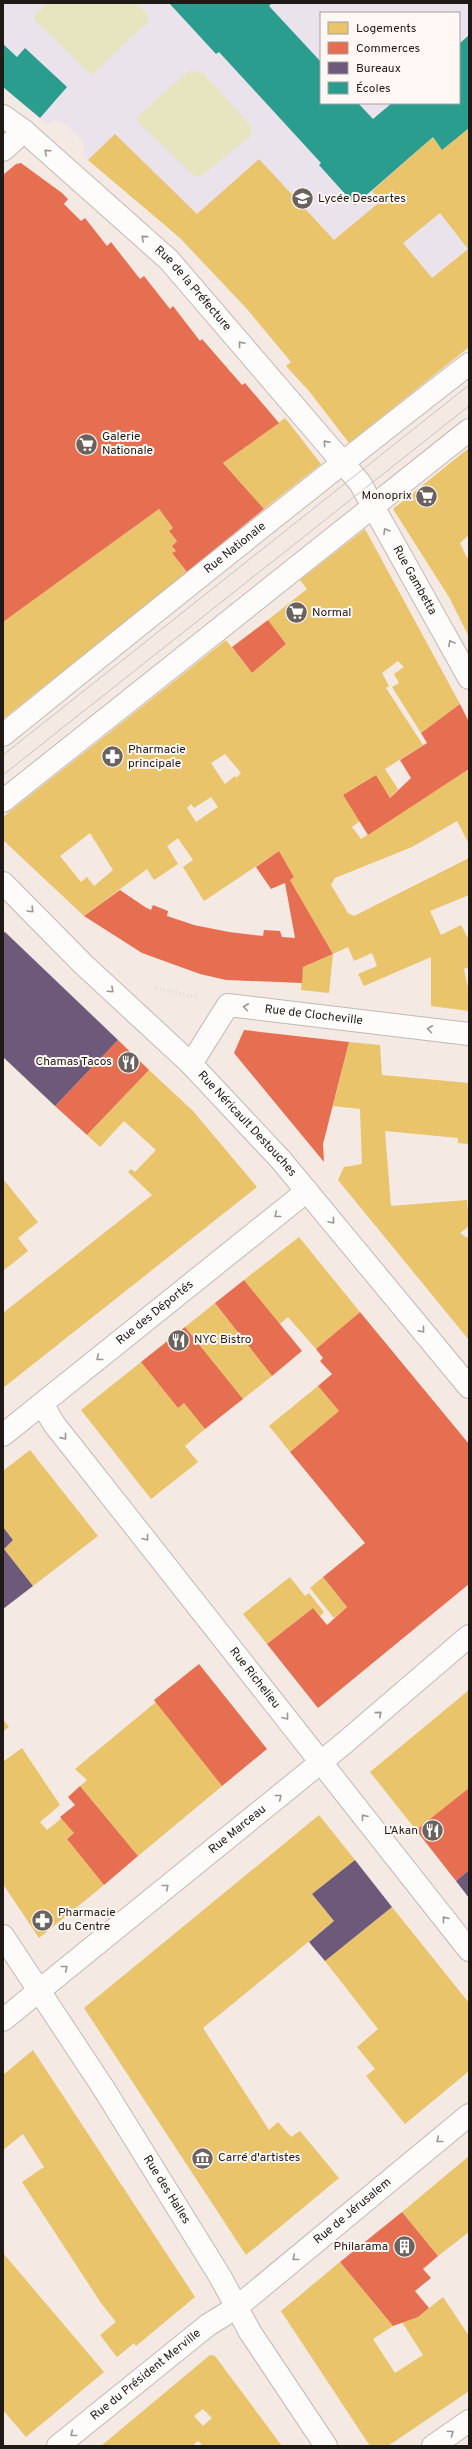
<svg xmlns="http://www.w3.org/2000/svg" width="472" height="2449" viewBox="0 0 472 2449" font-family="Overpass,sans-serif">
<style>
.education{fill:#eae3ec;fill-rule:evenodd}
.green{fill:#e6e5c0}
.homes{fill:#e9c46a;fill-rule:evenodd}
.shops{fill:#e76f51}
.offices{fill:#6d597a}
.schools{fill:#2a9d8f}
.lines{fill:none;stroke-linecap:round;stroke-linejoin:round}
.pedestrian-casing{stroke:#c1b9b4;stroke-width:24}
.minor-casing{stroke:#c1b9b4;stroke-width:24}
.tertiary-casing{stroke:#c1b9b4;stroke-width:24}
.path{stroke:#dad7d5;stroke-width:2.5;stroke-dasharray:1 3;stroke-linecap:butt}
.pedestrian{stroke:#fdfcfb;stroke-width:22}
.minor{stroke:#fdfcfb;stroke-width:22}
.tertiary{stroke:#fdfcfb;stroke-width:22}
.tram{stroke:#c7c4c2;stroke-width:1}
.oneway{stroke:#9a9694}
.labels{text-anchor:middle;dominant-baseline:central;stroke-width:4;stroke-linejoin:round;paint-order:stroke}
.poi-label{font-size:12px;fill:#201a16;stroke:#fff7f3;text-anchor:start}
.street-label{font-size:12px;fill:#201a16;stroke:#fff7f3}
</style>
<rect width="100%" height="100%" fill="#f4e9e3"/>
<path class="education" d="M3,3H469V247L411,295L325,331L291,362L247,309L180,238L88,160L83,153L84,146L81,139L64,123L56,120L47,124L3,87ZM321,13H459V103H321Z"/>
<g class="green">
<path d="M47,3H137L148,15V22L94,73L90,74L34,19L35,15Z"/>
<path d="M194,70L204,74L252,127L251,136L201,176H194L138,122L137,117L186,73Z"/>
</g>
<g class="homes">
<path d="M469,128V347L349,443L309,391L286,366L291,362L247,309L180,238L88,160L115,134L197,214L259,159L334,240L381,201L372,191L433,137L442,150ZM440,213L468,249L432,278L403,243Z"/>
<path d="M285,418L321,464L264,509L223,463Z"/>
<path d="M469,448V535L460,543L467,558L469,556V637L449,597L393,509Z"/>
<path d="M159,509L173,528L169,531L177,541L172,546L176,551L172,553L187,572L3,719V622Z"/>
<path d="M365,529L460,704L421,733L392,687L399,683L394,674L404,667L398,661L382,673L389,686L386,688L423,745L385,769L398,789L390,798L376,775L343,795L360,821L352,827L361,839L469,769V844L457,821L412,847L335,878L331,885L348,913L354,916L469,858V895L430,911L441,935L461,925L469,940V967L464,969L469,993V1011L431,1006V957L364,986L358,974L377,966L372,953L354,961L348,947L333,954L290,880L294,877L279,851L204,901L183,867L193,860L178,838L167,846L178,864L154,880L147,869L84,916L3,840V817L226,640L252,673L286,644L268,620L307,589L300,580ZM225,754L241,773L236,778L235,776L225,784L211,763ZM211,797L218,807L196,822L187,808L191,804L194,808ZM90,833L113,870L94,886L87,877L81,882L60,856Z"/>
<path d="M333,954L329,993L301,990L303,967Z"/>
<path d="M349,1042L380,1045L382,1075L469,1083V1144L458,1143V1138L385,1131L391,1206L467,1200L469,1226L460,1233L467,1238L469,1235V1340L338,1180L344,1167L362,1164L360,1109L333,1106Z"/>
<path d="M149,1070L193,1111L257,1187L3,1388V1313L152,1195L128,1172L131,1169L135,1172L156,1150L124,1121L100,1147L87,1135Z"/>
<path d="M3,1179L38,1222L18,1238L28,1251L3,1271Z"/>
<path d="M299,1237L360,1312L316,1349L288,1317L280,1324L244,1280Z"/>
<path d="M215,1303L272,1376L243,1399L185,1327Z"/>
<path d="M141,1362L178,1408L184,1403L205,1429L185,1446L198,1462L151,1499L81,1410Z"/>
<path d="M318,1386L339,1411L290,1452L269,1426Z"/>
<path d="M30,1450L98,1536L33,1586L4,1549L13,1540L3,1527V1471Z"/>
<path d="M290,1577L305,1596L309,1593L324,1612L320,1616L313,1608L267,1644L243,1614Z"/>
<path d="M323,1577L347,1607L334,1618L310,1588Z"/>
<path d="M469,1690V1788L416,1830L370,1772Z"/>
<path d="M156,1702L222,1786L138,1856L80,1786L87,1780L75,1769Z"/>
<path d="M3,1719L9,1727L3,1731Z"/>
<path d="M22,1748L60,1805L40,1822L47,1830L62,1818L74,1833L67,1839L104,1885L39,1938L3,1884V1759L4,1761Z"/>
<path d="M319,1815L355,1860L312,1894L334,1921L203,2028L269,2130L278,2122L291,2137L300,2131L339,2178L246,2255L84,2008Z"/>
<path d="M392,1907L469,2003V2071L405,2124L366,2076L375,2069L357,2047L378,2029L325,1961Z"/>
<path d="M33,2050L195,2297L136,2346L134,2343L117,2357L100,2335L116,2322L101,2303L22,2182L44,2167L23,2134L3,2150V2075Z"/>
<path d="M469,2156V2232L438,2256L402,2212Z"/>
<path d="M3,2253L104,2372L26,2437L3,2410Z"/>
<path d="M340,2262L393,2326L373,2339L395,2373L423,2355L402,2322L418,2317L443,2297L469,2336V2391L388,2446H370L281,2311Z"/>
<path d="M210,2355L215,2356L282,2446H203L198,2441L192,2446H101ZM203,2409L212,2418L203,2426L194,2416Z"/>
</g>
<g class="shops">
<path d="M21,163L62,193L68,199L64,204L81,221L85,218L107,246L111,242L140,279L144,276L170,309L173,306L200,341L202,339L242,385L245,383L279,423L223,463L264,509L187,572L172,553L176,551L172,546L177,541L169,531L173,528L159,509L3,622V175L16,164Z"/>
<path d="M268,620L286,644L252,673L232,647Z"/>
<path d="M460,704L469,722V769L368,835L343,795L376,775L390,798L411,778L400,760L427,743L421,733Z"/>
<path d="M279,851L294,877L290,880L333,954L303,967L302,983L226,980L200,974L142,953L84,916L120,890L145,907L151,910L153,905L168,911L167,916L194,925L229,932L263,936L264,930L280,931L282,937L295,938L285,883L271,889L256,867Z"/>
<path d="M244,1030L349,1042L323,1144L324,1162L234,1053Z"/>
<path d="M118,1040L149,1070L87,1135L55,1106Z"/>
<path d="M244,1280L302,1351L272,1376L215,1303Z"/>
<path d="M360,1312L469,1444V1584L318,1708L267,1644L313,1608L327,1625L347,1607L323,1577L365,1543L290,1452L339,1411L318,1386L332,1374L320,1361L323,1358L316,1349Z"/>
<path d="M185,1327L243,1399L205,1429L184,1403L178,1408L141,1362Z"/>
<path d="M199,1664L267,1749L222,1786L154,1700Z"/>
<path d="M80,1786L138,1856L104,1885L67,1839L74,1833L60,1817L75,1805L68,1797Z"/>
<path d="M469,1788V1870L456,1881L416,1830Z"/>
<path d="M402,2212L438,2256L423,2269L431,2278L415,2291L429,2308L418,2317L393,2326L340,2262Z"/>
</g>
<g class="offices">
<path d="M5,932L118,1040L55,1106L3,1057V933Z"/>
<path d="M3,1527L13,1540L4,1549L33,1586L3,1609Z"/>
<path d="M355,1860L392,1907L325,1961L309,1942L334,1921L312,1894Z"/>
<path d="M469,1870V1898L456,1881Z"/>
</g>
<g class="schools">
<path d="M169,3H272L269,6L321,62V103H358L373,119L392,103H459V44L469,35V128L442,150L433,137L355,205L319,165L321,163L219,52L216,54Z"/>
<path d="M3,44L17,57L25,48L67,87L40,118L3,87Z"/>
</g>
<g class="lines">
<defs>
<g id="pedestrian">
<path id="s1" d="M3,735C157,610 312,486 469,364"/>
<path d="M3,801L469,430"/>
</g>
<g id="minor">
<path id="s2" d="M3,116L24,131L169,260L344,464L360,483L469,678"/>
<path d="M3,150L24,131"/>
<path id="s3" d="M3,883L83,964L191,1064L281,1160L469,1387"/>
<path id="s4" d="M191,1064L228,1005L469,1034"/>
<path id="s5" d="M42,1404L54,1424L469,1950"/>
<path id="s6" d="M3,1435L307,1191"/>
<path id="s7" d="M3,1936L104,2089L221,2278L250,2332L326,2446"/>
<path id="s8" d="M58,2446L208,2325L237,2307L469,2115"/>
<path d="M433,2446L469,2421"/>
</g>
<g id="tertiary">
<path id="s9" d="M3,2020L342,1745L469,1636"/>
</g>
</defs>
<use href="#pedestrian" class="pedestrian-casing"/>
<use href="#minor" class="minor-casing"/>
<use href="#tertiary" class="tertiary-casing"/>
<path class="path" d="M156,988L196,997"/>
<use href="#pedestrian" class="pedestrian"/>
<use href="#minor" class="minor"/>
<use href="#tertiary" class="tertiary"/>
<g class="tram">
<path d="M3,755L469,385"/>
<path d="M3,775L469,406"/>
</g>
</g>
<defs><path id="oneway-chevron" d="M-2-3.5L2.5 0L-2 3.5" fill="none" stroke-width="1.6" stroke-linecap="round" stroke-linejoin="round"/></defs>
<g class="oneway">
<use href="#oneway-chevron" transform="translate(47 152) rotate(-138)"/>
<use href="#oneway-chevron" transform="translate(144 238) rotate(-139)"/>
<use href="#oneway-chevron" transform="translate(241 344) rotate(-131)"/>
<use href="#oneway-chevron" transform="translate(326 443) rotate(-131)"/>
<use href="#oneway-chevron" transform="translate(386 531) rotate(-120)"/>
<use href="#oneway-chevron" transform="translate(451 643) rotate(-118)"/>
<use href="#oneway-chevron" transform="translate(31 910) rotate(46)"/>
<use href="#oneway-chevron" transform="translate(111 990) rotate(43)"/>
<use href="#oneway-chevron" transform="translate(246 1007) rotate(-173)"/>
<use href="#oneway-chevron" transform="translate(430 1029) rotate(-173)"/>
<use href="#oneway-chevron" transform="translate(277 1215) rotate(141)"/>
<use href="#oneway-chevron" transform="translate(332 1221) rotate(50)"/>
<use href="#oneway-chevron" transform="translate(422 1330) rotate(50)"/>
<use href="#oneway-chevron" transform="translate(99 1358) rotate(141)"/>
<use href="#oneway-chevron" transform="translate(64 1437) rotate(51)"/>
<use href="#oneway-chevron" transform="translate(146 1538) rotate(52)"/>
<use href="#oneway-chevron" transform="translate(379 1714) rotate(-41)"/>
<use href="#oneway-chevron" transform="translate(286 1717) rotate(52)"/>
<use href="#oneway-chevron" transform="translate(279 1797) rotate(-39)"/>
<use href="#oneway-chevron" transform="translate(364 1817) rotate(-128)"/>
<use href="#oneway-chevron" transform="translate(166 1887) rotate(-39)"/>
<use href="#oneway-chevron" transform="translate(445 1919) rotate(-128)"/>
<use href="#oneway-chevron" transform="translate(65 1968) rotate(-39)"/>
<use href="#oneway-chevron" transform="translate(439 2140) rotate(141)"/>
<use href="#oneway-chevron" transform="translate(295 2258) rotate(141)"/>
<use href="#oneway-chevron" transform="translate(451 2433) rotate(-35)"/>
<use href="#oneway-chevron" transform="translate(73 2434) rotate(141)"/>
</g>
<defs>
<symbol id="school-disc" viewBox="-11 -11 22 22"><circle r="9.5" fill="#6a625e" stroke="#fff7f3"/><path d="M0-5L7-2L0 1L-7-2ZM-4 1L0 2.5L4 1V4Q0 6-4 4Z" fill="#fff"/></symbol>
<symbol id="supermarket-disc" viewBox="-11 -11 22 22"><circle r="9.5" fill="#6a625e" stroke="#fff7f3"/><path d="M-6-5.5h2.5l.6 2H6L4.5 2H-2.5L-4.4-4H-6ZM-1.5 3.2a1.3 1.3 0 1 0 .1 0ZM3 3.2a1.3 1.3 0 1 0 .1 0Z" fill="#fff"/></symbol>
<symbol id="pharmacy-disc" viewBox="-11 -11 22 22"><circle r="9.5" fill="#6a625e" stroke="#fff7f3"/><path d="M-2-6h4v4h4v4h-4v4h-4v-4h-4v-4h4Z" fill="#fff"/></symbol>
<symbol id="restaurant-disc" viewBox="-11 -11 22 22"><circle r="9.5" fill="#6a625e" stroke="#fff7f3"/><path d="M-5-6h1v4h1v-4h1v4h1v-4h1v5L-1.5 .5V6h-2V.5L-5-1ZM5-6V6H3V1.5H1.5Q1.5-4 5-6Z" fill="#fff"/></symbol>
<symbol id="museum-disc" viewBox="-11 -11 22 22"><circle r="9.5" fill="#6a625e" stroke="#fff7f3"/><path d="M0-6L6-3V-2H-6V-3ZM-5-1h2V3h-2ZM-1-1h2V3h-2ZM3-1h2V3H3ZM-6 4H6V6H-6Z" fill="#fff"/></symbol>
<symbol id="building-disc" viewBox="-11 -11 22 22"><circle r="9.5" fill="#6a625e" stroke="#fff7f3"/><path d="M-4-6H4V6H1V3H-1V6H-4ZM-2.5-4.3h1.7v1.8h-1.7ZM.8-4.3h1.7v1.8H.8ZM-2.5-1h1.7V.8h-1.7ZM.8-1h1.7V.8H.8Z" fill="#fff"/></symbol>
</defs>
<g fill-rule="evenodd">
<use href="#school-disc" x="290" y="186" width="25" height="25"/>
<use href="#supermarket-disc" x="74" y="432" width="25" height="25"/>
<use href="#supermarket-disc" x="414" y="484" width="25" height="25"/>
<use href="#supermarket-disc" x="284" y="600" width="25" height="25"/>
<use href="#pharmacy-disc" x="100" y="744" width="25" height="25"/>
<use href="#restaurant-disc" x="116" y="1050" width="25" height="25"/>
<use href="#restaurant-disc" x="166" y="1328" width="25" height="25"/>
<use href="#restaurant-disc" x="420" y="1818" width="25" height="25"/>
<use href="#pharmacy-disc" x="30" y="1908" width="25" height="25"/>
<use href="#museum-disc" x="190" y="2146" width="25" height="25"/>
<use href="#building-disc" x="392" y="2234" width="25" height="25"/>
</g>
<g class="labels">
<g class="poi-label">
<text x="318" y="199">Lycée Descartes</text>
<text x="102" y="437">Galerie<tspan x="102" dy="14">Nationale</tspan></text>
<text x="412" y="496" text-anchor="end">Monoprix</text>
<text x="312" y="613">Normal</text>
<text x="128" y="750">Pharmacie<tspan x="128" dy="14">principale</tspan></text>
<text x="112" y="1062" text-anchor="end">Chamas Tacos</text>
<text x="194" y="1340">NYC Bistro</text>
<text x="418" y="1831" text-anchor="end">L’Akan</text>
<text x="58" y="1913">Pharmacie<tspan x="58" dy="14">du Centre</tspan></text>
<text x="218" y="2158">Carré d'artistes</text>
<text x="388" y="2247" text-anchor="end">Philarama</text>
</g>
<g class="street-label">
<text stroke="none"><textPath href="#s2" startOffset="257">Rue de la Préfecture</textPath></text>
<text stroke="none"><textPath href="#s1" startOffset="298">Rue Nationale</textPath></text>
<text stroke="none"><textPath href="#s2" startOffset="625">Rue Gambetta</textPath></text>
<text stroke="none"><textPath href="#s4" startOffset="156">Rue de Clocheville</textPath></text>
<text stroke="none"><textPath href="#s3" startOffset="343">Rue Néricault Destouches</textPath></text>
<text stroke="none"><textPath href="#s6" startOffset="195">Rue des Déportés</textPath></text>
<text stroke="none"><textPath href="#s5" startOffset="347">Rue Richelieu</textPath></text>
<text stroke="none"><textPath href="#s9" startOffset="302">Rue Marceau</textPath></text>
<text stroke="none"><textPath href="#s7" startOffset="302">Rue des Halles</textPath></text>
<text stroke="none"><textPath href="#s8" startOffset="377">Rue de Jérusalem</textPath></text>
<text stroke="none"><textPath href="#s8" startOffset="113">Rue du Président Merville</textPath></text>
</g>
</g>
<rect width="472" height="2449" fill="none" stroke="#201a16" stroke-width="8"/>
<rect x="320" y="12" width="140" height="92" fill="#fff7f3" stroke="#a69f9b"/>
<rect x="328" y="22" width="20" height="12" fill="#e9c46a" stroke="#a69f9b"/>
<text x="356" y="32" font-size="12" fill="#201a16">Logements</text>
<rect x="328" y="42" width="20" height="12" fill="#e76f51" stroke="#a69f9b"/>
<text x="356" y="52" font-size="12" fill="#201a16">Commerces</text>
<rect x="328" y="62" width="20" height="12" fill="#6d597a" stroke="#a69f9b"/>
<text x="356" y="72" font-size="12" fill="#201a16">Bureaux</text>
<rect x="328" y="82" width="20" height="12" fill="#2a9d8f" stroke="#a69f9b"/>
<text x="356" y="92" font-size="12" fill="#201a16">Écoles</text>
</svg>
